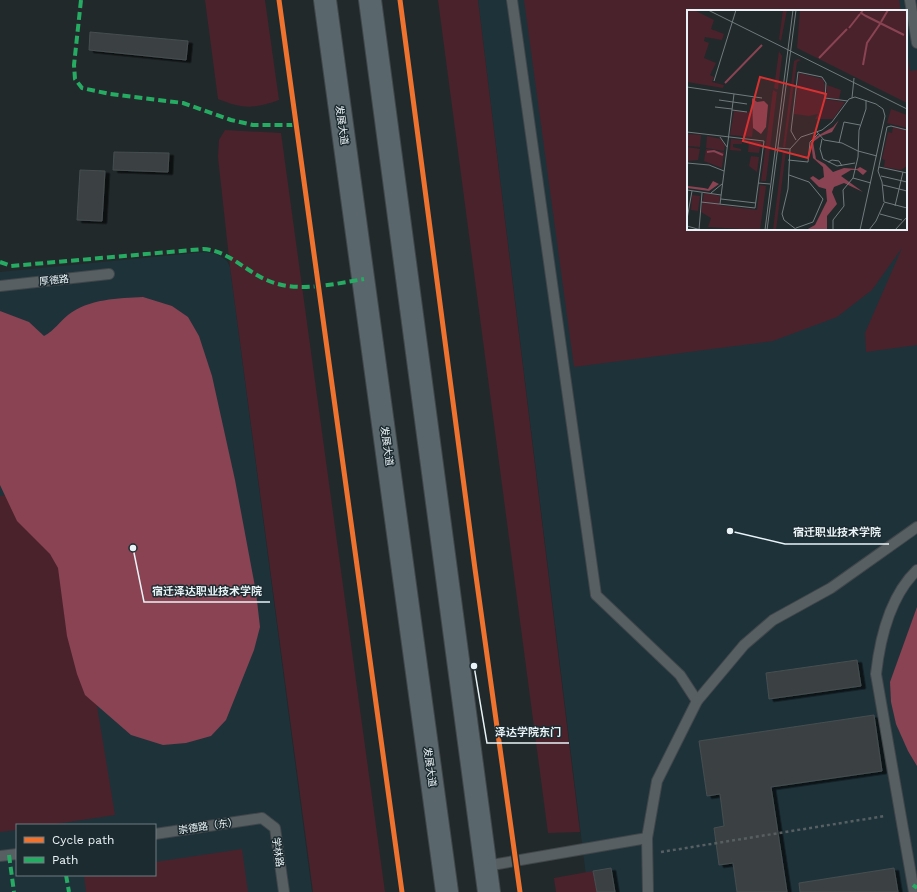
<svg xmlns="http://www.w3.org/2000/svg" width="917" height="892" viewBox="0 0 917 892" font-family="'Work Sans','Noto Sans SC',sans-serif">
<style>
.built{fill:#1e323a;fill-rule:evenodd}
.green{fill:#4a222b}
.water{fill:#894352}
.building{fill:#3b4143;stroke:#464d50;filter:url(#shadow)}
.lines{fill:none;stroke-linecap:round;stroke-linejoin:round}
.lane-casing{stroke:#404649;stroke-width:12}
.primary-casing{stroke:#404649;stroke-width:24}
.path{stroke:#585f61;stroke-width:2.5;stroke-dasharray:3 3;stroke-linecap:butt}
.lane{stroke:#585f62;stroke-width:10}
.primary{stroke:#59666c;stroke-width:22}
.quiet{stroke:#26ab63;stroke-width:4;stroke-dasharray:8 4;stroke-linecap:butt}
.cycleway-casing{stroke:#1c2b30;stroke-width:8}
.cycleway{stroke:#ef722f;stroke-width:5}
.labels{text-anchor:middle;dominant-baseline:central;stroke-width:3;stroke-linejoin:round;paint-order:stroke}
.street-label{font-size:10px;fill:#eaf3f7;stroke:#1c2b30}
.inset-river{fill:none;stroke:#894352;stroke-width:2}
.inset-road{fill:none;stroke:#717a7d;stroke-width:1}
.view{fill:#d73232;fill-opacity:0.15;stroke:#d73232;stroke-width:2}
.inset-edge{fill:none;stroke:#eaf3f7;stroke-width:2}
.leader{fill:none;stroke:#eaf3f7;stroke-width:1.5}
.callout-dot{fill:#eaf3f7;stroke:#1c2b30;stroke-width:1.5}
.callout-label{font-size:11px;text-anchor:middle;font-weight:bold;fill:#eaf3f7;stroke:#1c2b30;stroke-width:3;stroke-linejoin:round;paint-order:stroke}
</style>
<defs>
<filter id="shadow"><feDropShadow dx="4.5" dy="2.5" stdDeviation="0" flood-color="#0009"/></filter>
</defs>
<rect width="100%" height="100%" fill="#21292b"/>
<g class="built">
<path d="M478,0H917V892H588ZM688,11H906V229H688Z"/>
<path d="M205,252L217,254L227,261L230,267L312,892H0V272ZM17,825H155V875H17Z"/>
</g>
<g class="green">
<path d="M205,0H265L279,100C253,109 243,109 218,99Z"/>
<path d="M438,0H478L580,832L548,833Z"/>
<path d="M524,0H899L901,11H688V229H906V44L910,71L917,70V345L866,352L865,333L902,248L872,290L837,317L773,341L574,367Z"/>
<path d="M225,130L281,133L385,892H313L230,267L218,157L219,140Z"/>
<path d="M61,487L115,815L49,825H17V830L0,832V496Z"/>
<path d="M242,849L248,892H86L84,875H155V862Z"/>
<path d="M593,871L597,892H556L554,878Z"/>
</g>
<g class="water">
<path d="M143,297L172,306L188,317L199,336L212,376L235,480L256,592L260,627L254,650L226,720L211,736L186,743L163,745L131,735L85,695L77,674L67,636L58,568L50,554L17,521L0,485V311L29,322L44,336C55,330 59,322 68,315C88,299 119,298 143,297Z"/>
<path d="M917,607V766L908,751L896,724L891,702L890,682Z"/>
</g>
<g class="building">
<path d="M90,32L188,41L186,60L89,50Z"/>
<path d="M114,152L169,153L168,172L113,170Z"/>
<path d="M80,170L105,171L102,221L77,220Z"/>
<path d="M857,660L861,686L769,699L766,673Z"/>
<path d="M874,715L882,771L771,787L787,892H737L733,863L719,865L714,828L724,826L720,794L707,796L699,741Z"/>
<path d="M611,868L615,892H597L593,871Z"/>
<path d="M894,868L898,892H800L799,883Z"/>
</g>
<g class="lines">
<defs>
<g id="lane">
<path d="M512,0L596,595L680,675L697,701"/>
<path d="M910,0L917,43"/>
<path d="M0,286L109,274"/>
<path d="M155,834L262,818L275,828L284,892"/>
<path d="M0,856L17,854"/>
<path d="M486,866L647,838"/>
<path d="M648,892L647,838L657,781L697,701L744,645L773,620L831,588L917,527"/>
<path d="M914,892L876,674C880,638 891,595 917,570"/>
</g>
<g id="primary">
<path d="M325,0L447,892"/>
<path d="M370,0L489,892"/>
</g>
</defs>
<use href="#lane" class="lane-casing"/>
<use href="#primary" class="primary-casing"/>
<path class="path" d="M661,852L885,816"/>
<use href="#lane" class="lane"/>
<use href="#primary" class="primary"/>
<g class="quiet">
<path d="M81,0L74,65L75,79L82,88L110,94L183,103L231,120L253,125H297"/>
<path d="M0,262L11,266L203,249C228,250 246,272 269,281C298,293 334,284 364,279"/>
<path d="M9,855L14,892"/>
<path d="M66,875L69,892"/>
<path d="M913,885L917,888"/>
</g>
<defs>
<g id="cycleway">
<path d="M279,0L402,892"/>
<path d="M400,0L475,569L520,892"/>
</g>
</defs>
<use href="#cycleway" class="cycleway-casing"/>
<use href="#cycleway" class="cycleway"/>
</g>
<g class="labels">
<g class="street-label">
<text transform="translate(342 125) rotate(82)">发展大道</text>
<text transform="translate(54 280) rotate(-6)">厚德路</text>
<text transform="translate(387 446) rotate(82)">发展大道</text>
<text transform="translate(430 767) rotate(82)">发展大道</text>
<text transform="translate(208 826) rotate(-8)">崇德路（东）</text>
<text transform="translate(278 852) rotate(82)">学林路</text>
</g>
</g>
<g transform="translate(687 10)">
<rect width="220" height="220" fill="#21292b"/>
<path d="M0,0H7L27,10L24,19L37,24L35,30L18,27L17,31L22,33L17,48L29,53L23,65L27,67L25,72L37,75L36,78L0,72ZM96,0H100L94,31L92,29ZM113,0H220V93L110,38ZM92,41L95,46L91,79H89L87,78ZM111,49L114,50L110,52L98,138L96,137L107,51ZM112,63L136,69L138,75L137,89L158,92L146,109H128L131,104L122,106L107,104ZM140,75L154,80L152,89L139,88ZM86,80L90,82L79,171H74ZM204,99L220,105V118L200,113ZM47,101L68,103L65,127L43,125ZM206,117L220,120V156L214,160L197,157L198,150L195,149L201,122L205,123ZM0,124L14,125L13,137L0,136ZM20,126L34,129L38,135L37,141L19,138ZM44,129L55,130V134H46V137L54,139V141L43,140ZM62,131L74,132L72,143L61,142ZM0,137L13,139L11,150L0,151ZM19,139L37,142L35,158L17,151ZM96,140L99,141L89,220H86ZM64,146L72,147L70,162L62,156ZM73,175L79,176L73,220L21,217L24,208L14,202L17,183L33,186L32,195L70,200ZM5,185L13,186L11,201L4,200Z" fill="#4a222b"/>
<path d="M65,88L70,92L77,91L81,95L79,117L74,124L66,118ZM152,110L145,122L134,126L126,132L129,149L138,154L146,162L157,158L170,159L173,157L180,161L176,165L170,160H164L154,166L176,182L157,173L147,177L145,182L150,194L140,206V220H119L128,215L140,191L139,179L132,177L123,168L126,166L132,170L137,167L136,157L126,148L124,133L127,128L146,117ZM0,171L1,176L17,178L21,179L26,171L32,174L22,181L0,178Z" fill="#894352"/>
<path class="inset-river" d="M176,0L174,3L179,6L217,25M194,12L201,0M162,18L173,4M132,48L160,19M176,55L180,33L193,14M38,73L75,35M20,142L27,141L36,145"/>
<path class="inset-road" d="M21,0L220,99M27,71L49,0M0,77L75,88M165,88L167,68M32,90L60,94M28,97L45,99M45,100L60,102M220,120L204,116L200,117L191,161L195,172L197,192L220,198M0,122L77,131L68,198L14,192M130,122L137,130L155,133L171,141L190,146M33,127L40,137M135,129L133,139L136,149L150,156L168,153M109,130L104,121L111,62L135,67L139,73L138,88L161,91M152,133L157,112L173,115M91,138L103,139M101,150L121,152L123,132L131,124M141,152L145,150L152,151L155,156M0,153L22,155L37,161M192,157L220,163M102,165L122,172L136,189L126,212L109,218M194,166L220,172M166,168L184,173M71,173L83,174M196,175L220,181M0,180L34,185M24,183L35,174M34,189L69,193M33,194L47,84M208,196L216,162M193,204L215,210M0,209L5,181M0,216L14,220M12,220L15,183M78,220L106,0M80,220L109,0M110,220L97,210L95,204L101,179L103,139L114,127L135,120L145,112L162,89L168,87L189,94L196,99L198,106L173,220M146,220V210L157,196L156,180L166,168L171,147L172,120L179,99V90M182,220L189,211L197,193M208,220L220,207"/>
<path class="view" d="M73,67L139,84L121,148L56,131Z"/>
<rect width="220" height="220" class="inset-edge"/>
</g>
<path class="leader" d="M730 531L785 544H889M133 548L144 602H270M474 666L487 743H569"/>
<g class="callout-dot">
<circle cx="730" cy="531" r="4"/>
<circle cx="133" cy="548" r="4"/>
<circle cx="474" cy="666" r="4"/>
</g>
<g class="callout-label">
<text x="837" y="536">宿迁职业技术学院</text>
<text x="207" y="595">宿迁泽达职业技术学院</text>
<text x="528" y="736">泽达学院东门</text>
</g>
<rect x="16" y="824" width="140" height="52" fill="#1c2b30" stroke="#6e7b80"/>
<rect x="24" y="837" width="20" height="6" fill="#ef722f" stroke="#6e7b80"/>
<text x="52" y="844" font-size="12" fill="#eaf3f7">Cycle path</text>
<rect x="24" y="857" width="20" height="6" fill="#26ab63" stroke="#6e7b80"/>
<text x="52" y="864" font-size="12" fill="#eaf3f7">Path</text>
</svg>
